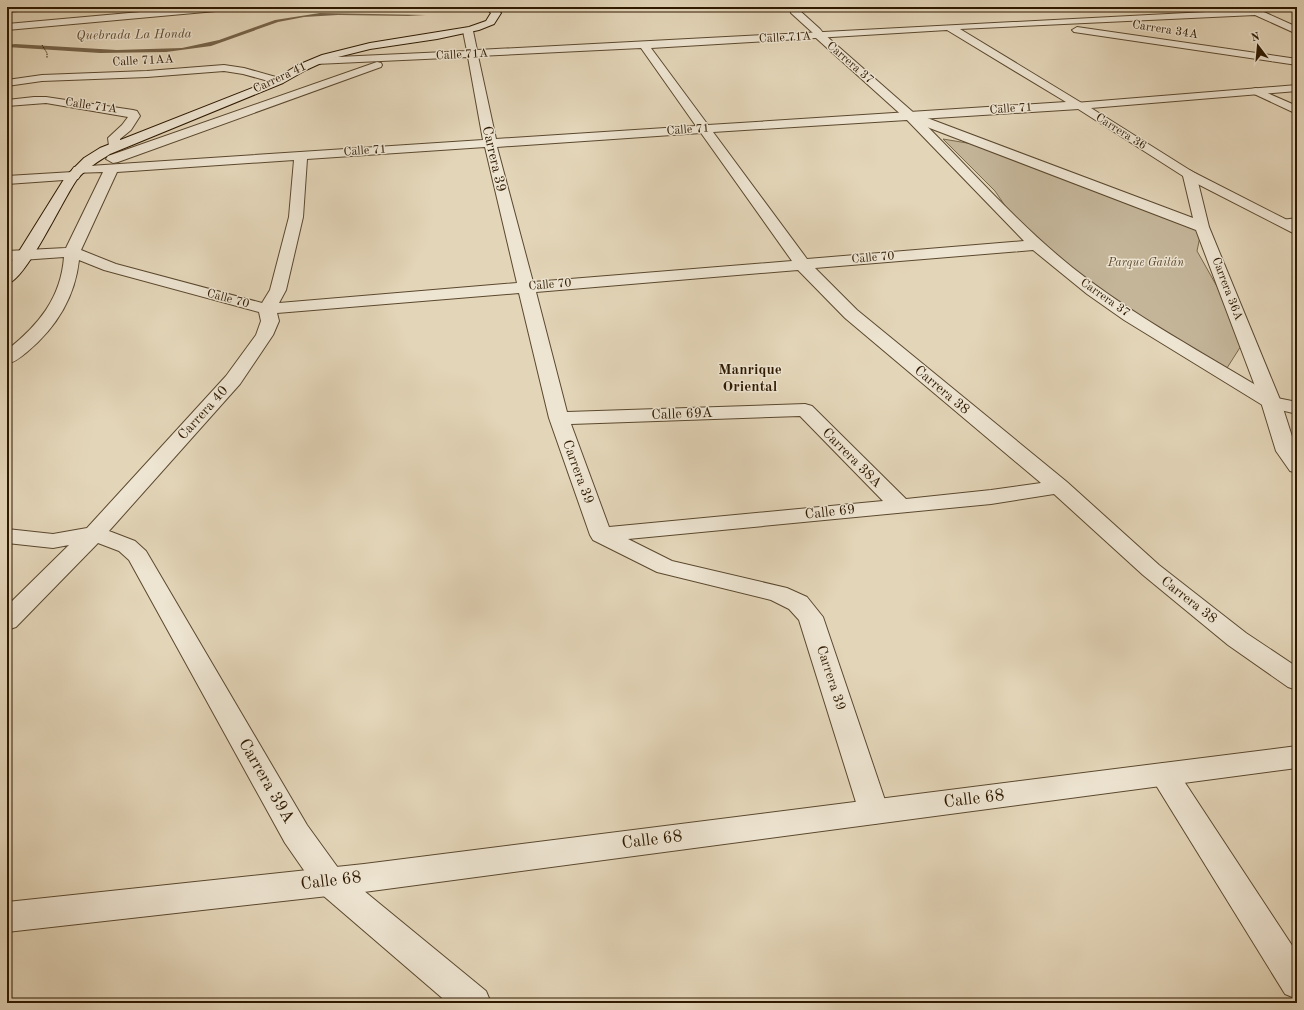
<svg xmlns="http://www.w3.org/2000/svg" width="1304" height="1010" viewBox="0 0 1304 1010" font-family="'Old Standard TT',serif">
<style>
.green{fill:#c4b599;stroke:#79674c}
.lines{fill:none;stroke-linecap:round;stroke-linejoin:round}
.stream{fill:#756349;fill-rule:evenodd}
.service-casing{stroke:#5b482e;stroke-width:2}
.minor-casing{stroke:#5b482e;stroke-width:2}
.tertiary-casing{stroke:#5b482e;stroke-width:2}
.secondary-casing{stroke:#2e1900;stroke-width:2}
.path{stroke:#2e1900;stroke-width:1;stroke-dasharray:1.5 1;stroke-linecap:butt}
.service{fill:#ede4d1;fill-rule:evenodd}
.minor{fill:#ede4d1;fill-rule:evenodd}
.tertiary{fill:#ede4d1;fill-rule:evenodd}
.secondary{fill:#ede4d1;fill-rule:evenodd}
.labels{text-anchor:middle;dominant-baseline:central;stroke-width:3;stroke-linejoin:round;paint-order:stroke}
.far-street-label{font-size:12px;fill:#2e1900;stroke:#ede4d1}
.far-park-label{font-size:12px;font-style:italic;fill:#5b482e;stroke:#ede4d1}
.far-water-label{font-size:13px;font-style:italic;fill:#5e4b30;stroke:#ede4d1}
.street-label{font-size:14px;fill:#2e1900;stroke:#ede4d1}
.neighbourhood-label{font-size:15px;font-weight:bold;fill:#2e1900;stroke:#ede4d1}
.near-street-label{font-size:17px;fill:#2e1900;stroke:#ede4d1}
</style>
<rect width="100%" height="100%" fill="#e3d5b8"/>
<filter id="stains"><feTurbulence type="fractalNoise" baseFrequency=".005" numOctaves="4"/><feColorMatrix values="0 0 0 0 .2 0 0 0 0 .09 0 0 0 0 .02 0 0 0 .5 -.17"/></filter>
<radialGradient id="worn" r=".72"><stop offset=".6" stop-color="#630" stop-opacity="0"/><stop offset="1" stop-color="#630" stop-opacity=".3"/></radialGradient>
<path class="green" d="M943,139L991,147L1202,227L1197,251L1246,338L1227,368L1130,316L1023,232L995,191Z"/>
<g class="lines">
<g class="stream">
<path d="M56,7H75L7,13V11Z"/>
<path d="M320,13L426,15L408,16L338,15L304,17L278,22L211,46L166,52L100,53L7,47V45L15,44L117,50L182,48L219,40L275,20Z"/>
</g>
<defs>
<path id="service" d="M1297,218V224L1282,226L1277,223L1282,220Z"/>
<g id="minor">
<path d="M589,7H613C608,11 594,11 589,7Z"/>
<path d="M1241,7H1253L1297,27V34L1255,15L960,29L1085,105L1079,109L920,119C970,169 1018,224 1073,268C1136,318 1209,356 1277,398L1297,402V414L1264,406L1124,320L1087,294L1033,250L815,268L857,310L1067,482L1159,565L1246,633L1297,667V690L1288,687L1228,645L1143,575L1054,494L991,504L628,539L672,561L787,588L807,597L823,617L889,812L885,821L874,824L863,821L859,812L799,620L789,609L771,600L657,572L593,540L590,535L549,418L519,293L277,313L279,321L273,335L240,384L109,531L135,541L146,551L307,825L341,872L486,991L491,1003H448L319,892L285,843L129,560L119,551L98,543L16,627L7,630V606L69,545L53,548L7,543V529L53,534L87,528L226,376L256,335L261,321L259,312L104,270L79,260C75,297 56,328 27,352C21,357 15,362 7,364V350C38,326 61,298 64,257L7,261V251L66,248L103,172L74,173L72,170L74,167L483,140L468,57L316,64L311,61L316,58L467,51L463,31L468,28L473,31L477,50L1244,10ZM947,30L1066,102L708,125L651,48ZM641,48L696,126L496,139L478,56ZM907,120L1024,241L807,259L713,132ZM701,133L792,261L533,282L497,147ZM485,147L517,283L279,303L286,290L303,217L307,159ZM294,160L289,217L270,290L262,303L116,264L81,250L117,172ZM798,270L845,318L1041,483L991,490L906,499L812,406L805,404L567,412L536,292ZM800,416L883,501L609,527L571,424Z"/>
<path d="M1077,27L1297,59V65L1074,32L1072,30Z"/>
<path d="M377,62L381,63L382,65L381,67L118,162L113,163L106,159L108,156Z"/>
<path d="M224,65L244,68L283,79L285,81L279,84L243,74L224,71L147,77L42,81L7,86V80L42,75L147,71Z"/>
<path d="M1256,88L1297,106V114L1252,93L1250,91L1252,89Z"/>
<path d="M34,97H46L133,110L137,111L140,116L131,130L120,139L121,146L120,149L115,150L109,146L108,138L122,125L128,117L46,103L7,106V100Z"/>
<path d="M1189,170L1297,225V235L1184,177L1182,174L1184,171Z"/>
<path d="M1164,763L1174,766L1297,953V999L1285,994L1154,782L1150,774L1154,766Z"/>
</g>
<g id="tertiary">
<path d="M196,7H232L227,10L7,30V24Z"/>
<path d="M790,7H800L799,10L820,29L824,34L914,113L1193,218L1183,176L1075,107L1073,105L1075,103L1297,85V91L1091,108L1196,174L1209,227L1281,402L1297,452V473L1290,471L1276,451L1261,402L1196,230L906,119L816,38L813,33L791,13Z"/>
<path d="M73,172L78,173L80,176L78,179L7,184V176Z"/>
<path d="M1297,746V768L364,892L7,932V902L364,864Z"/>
</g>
<path id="secondary" d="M485,7H495L501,13L494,24L479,30L437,39L370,49L330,59L306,70L283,83L110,154C99,161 87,168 78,178C63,198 27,279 7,284V268L18,253L66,176L84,158L100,148L275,79L298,65L322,55L370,43L469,27L486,21L491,13Z"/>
</defs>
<use href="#service" class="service-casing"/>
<use href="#minor" class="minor-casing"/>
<use href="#tertiary" class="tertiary-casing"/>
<use href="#secondary" class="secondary-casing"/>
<path class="path" d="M42,45L47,53V58"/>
<use href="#service" class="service"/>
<use href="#minor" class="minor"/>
<use href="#tertiary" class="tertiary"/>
<use href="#secondary" class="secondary"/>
</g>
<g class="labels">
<g class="far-street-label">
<text transform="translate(1165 30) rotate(9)">Carrera 34A</text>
<text transform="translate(785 38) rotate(-3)">Calle 71A</text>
<text transform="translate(462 55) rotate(-3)">Calle 71A</text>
<text transform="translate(143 61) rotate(-3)">Calle 71AA</text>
<text transform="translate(850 63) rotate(41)">Carrera 37</text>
<text transform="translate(280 78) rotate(-25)">Carrera 41</text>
<text transform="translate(91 106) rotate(8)">Calle 71A</text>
<text transform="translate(1011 109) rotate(-4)">Calle 71</text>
<text transform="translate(688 130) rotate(-4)">Calle 71</text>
<text transform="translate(1121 132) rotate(32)">Carrera 36</text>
<text transform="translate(365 151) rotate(-4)">Calle 71</text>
<text transform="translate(873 258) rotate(-5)">Calle 70</text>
<text transform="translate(550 285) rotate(-5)">Calle 70</text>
<text transform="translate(1227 289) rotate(69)">Carrera 36A</text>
<text transform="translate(1105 298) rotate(35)">Carrera 37</text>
<text transform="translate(228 299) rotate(15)">Calle 70</text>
</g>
<g class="far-park-label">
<text x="1146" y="263">Parque Gaitán</text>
</g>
<g class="far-water-label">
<text transform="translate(134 35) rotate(-1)">Quebrada La Honda</text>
</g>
<g class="street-label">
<text transform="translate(494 159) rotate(77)">Carrera 39</text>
<text transform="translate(942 390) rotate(40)">Carrera 38</text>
<text transform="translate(203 413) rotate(-48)">Carrera 40</text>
<text transform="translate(682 414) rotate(-2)">Calle 69A</text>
<text transform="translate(852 458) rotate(45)">Carrera 38A</text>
<text transform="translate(578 472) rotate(70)">Carrera 39</text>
<text transform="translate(830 512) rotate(-6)">Calle 69</text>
<text transform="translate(1189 600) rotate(38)">Carrera 38</text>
<text transform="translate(831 678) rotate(72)">Carrera 39</text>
</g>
<g class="neighbourhood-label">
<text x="750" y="370">Manrique<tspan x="750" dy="17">Oriental</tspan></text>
</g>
<g class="near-street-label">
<text transform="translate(266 781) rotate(60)">Carrera 39A</text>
<text transform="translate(974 799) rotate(-7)">Calle 68</text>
<text transform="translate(652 840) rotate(-7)">Calle 68</text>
<text transform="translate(331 881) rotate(-7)">Calle 68</text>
</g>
</g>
<rect width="1304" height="1010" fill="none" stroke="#e3d5b8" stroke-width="24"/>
<rect x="8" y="8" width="1288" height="994" fill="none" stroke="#2e1900" stroke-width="2"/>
<rect x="12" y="12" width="1280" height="986" fill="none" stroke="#2e1900"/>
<g transform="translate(1258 46) rotate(344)" stroke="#ede4d1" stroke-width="3" paint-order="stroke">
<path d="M0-3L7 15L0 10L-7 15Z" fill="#2e1900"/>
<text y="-6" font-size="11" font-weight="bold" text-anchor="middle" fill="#2e1900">N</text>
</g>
<rect width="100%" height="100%" filter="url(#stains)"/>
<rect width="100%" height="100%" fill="url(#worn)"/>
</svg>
